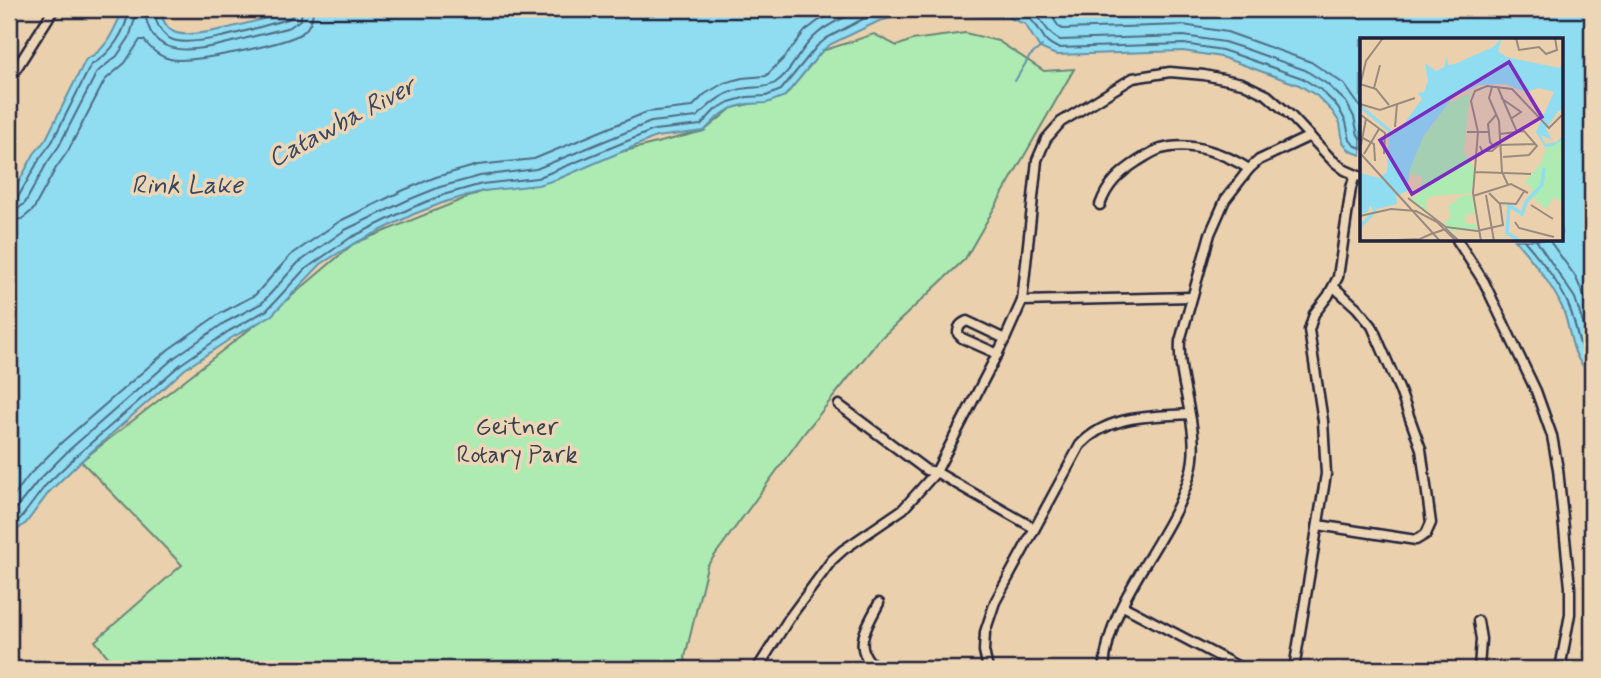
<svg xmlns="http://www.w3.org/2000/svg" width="1601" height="678" viewBox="0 0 1601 678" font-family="Mynerve,sans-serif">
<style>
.green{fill:#adebb2;stroke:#688676;stroke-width:2}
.water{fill:#90dcf1;stroke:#6492a8;stroke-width:2}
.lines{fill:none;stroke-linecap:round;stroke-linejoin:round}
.shore{stroke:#4e6c84;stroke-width:2}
.stream{stroke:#6492a8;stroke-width:2}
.minor-casing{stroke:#22223b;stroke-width:13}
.minor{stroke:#edd6b6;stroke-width:8}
.labels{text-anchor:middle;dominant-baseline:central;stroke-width:7;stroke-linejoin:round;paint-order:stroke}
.park-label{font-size:24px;fill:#37404d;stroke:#edd6b6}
.water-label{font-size:26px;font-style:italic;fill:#38475f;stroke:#edd6b6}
.inset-river{fill:none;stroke:#90dcf1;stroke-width:3.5}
.inset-road{fill:none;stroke:#9a8a7f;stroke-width:2}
.view{fill:#7b2cbf;fill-opacity:0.15;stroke:#7b2cbf;stroke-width:3.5}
.inset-edge{fill:none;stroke:#22223b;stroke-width:3.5}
</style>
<rect width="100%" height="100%" fill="#ead0ac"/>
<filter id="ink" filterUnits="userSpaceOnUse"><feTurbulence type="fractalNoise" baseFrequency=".0143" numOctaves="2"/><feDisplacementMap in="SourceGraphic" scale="14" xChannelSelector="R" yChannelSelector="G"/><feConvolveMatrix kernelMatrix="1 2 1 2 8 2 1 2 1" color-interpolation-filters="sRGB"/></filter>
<g filter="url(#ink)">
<path class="green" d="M965,33L998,41L1044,71L1074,69L965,259L879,340L805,432L707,566L685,657L687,669H118L95,641L182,565L81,461L287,300L353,244L483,191L558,179L613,154L704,131L732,108L785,96L822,51L874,34L897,46L912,40Z"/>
<path class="water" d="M124,9H160C162,18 165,28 174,32C193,42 275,15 299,9H1592V374C1569,359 1572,330 1562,307C1551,283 1532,260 1515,240H1561V40H1361V155L1350,151L1343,142L1340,123L1332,111L1317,96L1299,85L1241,64L1221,57L1183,51L1056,55L1040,48L1025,24L1007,17L927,13L904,15L879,21L831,44L822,51L785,96L767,103L747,104L732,108L719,116L704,131L656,137L558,179L538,185L483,191L445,202L414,214L353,244L321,264L272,315L233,337L185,369L81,461L50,491L26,523L9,536V200L34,154L46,139L86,59C109,49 113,29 124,9Z"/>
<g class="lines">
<g class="shore">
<path d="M145,9C148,64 200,50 236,41C254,36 272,32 290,27L300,20L303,9"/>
<path d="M154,9C155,21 160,35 173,40C197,48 262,26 288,19L293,15L294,9"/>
<path d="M991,9C1007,10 1024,10 1035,24C1045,36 1042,41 1058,48L1184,44L1222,50L1243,57L1302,78L1321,90L1338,107L1346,122L1350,140L1354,145L1361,148"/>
<path d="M1030,9C1043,18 1046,34 1060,40L1184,36L1224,42L1246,49L1305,70L1327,84L1346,102L1354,117L1358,135L1361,139"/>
<path d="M1047,9L1059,27L1063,29L1183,25L1227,32L1311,62L1344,84L1361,108"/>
<path d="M9,202L17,199L40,158L52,142L91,65C111,54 126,32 129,9"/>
<path d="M9,211L18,209L25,203L47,163L59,146L97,72L117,56L129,38L138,9"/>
<path d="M9,221L22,219L33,210L56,168L68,151L105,80L125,63L140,40H144C151,49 158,56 170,59C189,64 287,44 302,33C310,27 313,18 313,9"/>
<path d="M1524,240C1540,259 1558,281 1568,304C1578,326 1576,348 1592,366"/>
<path d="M1536,240L1575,298L1592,352"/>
<path d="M1549,240L1575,276L1592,313"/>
<path d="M9,502L30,474L62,442L169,349L219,314L255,295L291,255L340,221L404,190L436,177L478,165L534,159L647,112L692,107L705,94L724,83L742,78L766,76L784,58L805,31L818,21L842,9"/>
<path d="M9,517L38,481L69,450L175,357L224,323L262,303L298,263L345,230L408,200L440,187L480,176L536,169L651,122L697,117C712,102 726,90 748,88C758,87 767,88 775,83C790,73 798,54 810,41C823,26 848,15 867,9"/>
<path d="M9,527L21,518L45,486L76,456L181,364L229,331L267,310L304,270L350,238L411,208L443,195L482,184L537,178L654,130L701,125L715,110L729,102L747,97L766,96L781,90L817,46L827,38L863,19L900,9"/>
</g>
<path class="stream" d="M1015,81L1030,56L1042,46"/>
<defs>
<g id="minor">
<path d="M9,80L54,9"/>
<path d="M1100,205C1107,185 1119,173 1138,161C1145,157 1153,151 1161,149C1190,140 1226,154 1249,169"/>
<path d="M1457,240L1484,282L1536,391L1552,436L1558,469L1570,587V614L1560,669"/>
<path d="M1022,301L1192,297"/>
<path d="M998,354L962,338L958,334C958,327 960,324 967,321L1005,339"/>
<path d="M839,405L926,470L936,472L1034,528"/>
<path d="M1318,525L1416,540L1426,534L1431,523L1421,449L1400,391L1372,326L1357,308L1334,287"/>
<path d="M1123,606L1243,669"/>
<path d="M1478,621L1481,639L1479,669"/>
<path d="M757,669L790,617L832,560L843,550L903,509L936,472L1005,339L1022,301L1037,160L1046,139L1061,122L1133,78L1170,72L1204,75L1242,83L1267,95L1291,116L1332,160L1345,170L1361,177"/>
<path d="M879,669C849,650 867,627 879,603"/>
<path d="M988,669L984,651L985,632L995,602L1080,445C1109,414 1151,417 1189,414"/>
<path d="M1104,669C1108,597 1171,542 1190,474C1203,430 1177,385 1180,341L1210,234L1225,200L1249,169L1259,160L1310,136"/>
<path d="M1294,669L1326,474L1323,421L1309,330L1314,314L1328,296L1338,277L1351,188L1355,175"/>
</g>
</defs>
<use href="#minor" class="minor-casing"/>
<use href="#minor" class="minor"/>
</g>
</g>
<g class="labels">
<g class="park-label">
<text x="517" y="427">Geitner<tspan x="517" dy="28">Rotary Park</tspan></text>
</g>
<g class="water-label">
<text transform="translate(342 123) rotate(-28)">Catawba River</text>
<text x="187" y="186">Rink Lake</text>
</g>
</g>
<g transform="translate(1360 38)">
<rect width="203" height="203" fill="#ead0ac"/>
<path d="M110,55L104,113L114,131L112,155L73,158L66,162L67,173L50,162L60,155L62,139L48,135L60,104L88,66ZM203,101V112L193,122L203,115V165L194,159L186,171L169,156L173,151L165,144L181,125L186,110ZM102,157H112L115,175L105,177L106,186H116L117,192L90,193L84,185L91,179L88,169Z" fill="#adebb2"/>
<path d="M142,0L138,13L146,19L200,30L203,20V72L198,73L186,91L192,102L181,97L185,106L197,104L203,97V101L193,108L185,109L176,94L194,54L179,50L166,54L145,46L119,47L93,59L63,99L50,131L47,153L36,158L37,166L13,172L10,167L8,174L0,176V135L19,140L27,134L29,93L38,94L62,61L58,55L64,54L68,43L65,25L76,33L84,29L87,19L88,27L95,26L133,9Z" fill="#90dcf1"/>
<path class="inset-river" d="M0,68L30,93M0,189L16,172M160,203L147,195L149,167L162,176L166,164L182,147L184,130"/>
<path class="inset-road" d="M156,0L159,12L179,9L186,16L197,12L195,0M0,46L16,51L29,67M0,48L6,23L23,0M132,49L129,60L139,83L142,134L148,147M14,50L20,27M138,50L157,94M141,60L161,74L152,80M0,66L20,72L55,60M1,77L25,95L24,116M35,89L37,66M107,94H129M140,96L164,93L177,108L169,117L143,119M1,99L14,106L15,123M1,107L6,81M120,108L122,113H132L139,107L175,106M135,110L130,104L128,86L136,77M0,115L80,203M4,116L19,91M115,134L171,136M126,157L134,203M113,158L151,146L168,155M48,160L87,190M139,165L156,166L165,152M171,167L193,181M0,178L31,171L56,173L77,184L96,203M155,184L159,190L194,199M86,189L117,193L143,187L140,166L129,155M71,196L86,191L99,203M12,203L60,201L71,196M121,203L113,155L118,94L111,63L115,53L127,48L152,51L189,90L203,76"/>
<path class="view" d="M149,24L182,79L52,156L20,102Z"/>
<rect width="203" height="203" class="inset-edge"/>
</g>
<rect width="1601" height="678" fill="none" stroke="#edd6b6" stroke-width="35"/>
<rect x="18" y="18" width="1566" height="643" fill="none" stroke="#22223b" stroke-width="2.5" filter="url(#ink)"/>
</svg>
